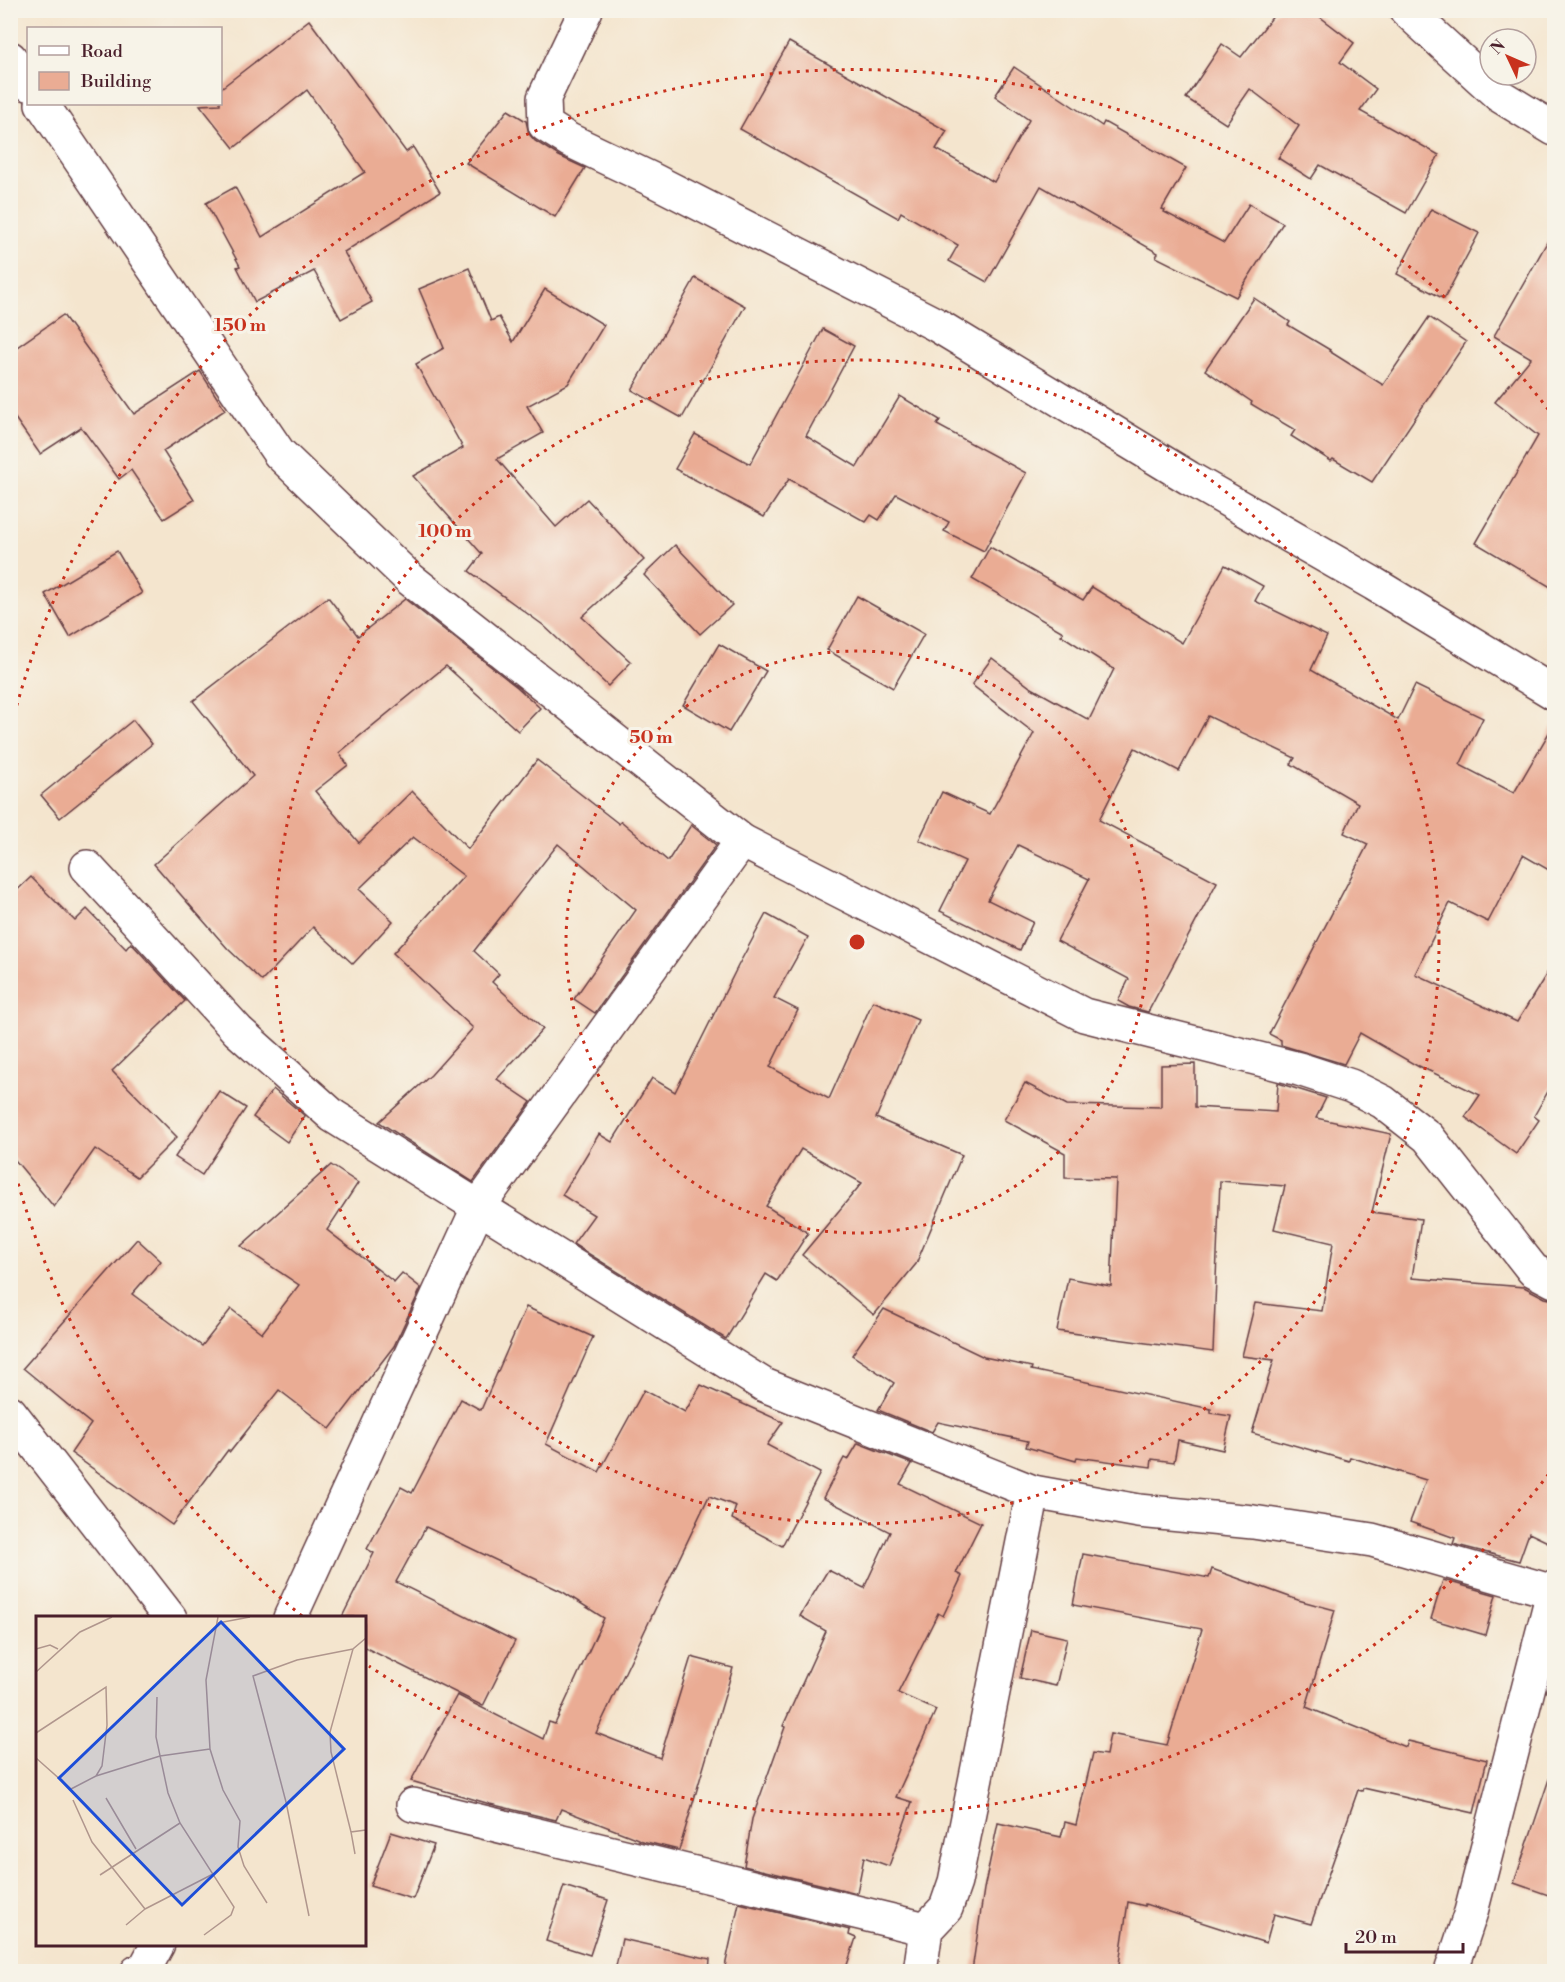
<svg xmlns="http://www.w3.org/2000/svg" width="1565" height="1982" viewBox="0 0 1565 1982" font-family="'Libre Bodoni',serif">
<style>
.building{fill:#eaac94}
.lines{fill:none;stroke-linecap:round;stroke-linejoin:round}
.street-casing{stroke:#643d43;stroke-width:36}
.street{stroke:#fff;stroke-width:33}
.ring{fill:none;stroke:#c8321e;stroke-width:3;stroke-dasharray:3 6}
.inset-road{fill:none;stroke:#b0968d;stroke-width:1.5}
.view{fill:#1d4ed8;fill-opacity:0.15;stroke:#1d4ed8;stroke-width:3}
.inset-edge{fill:none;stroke:#4a1f2b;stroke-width:3}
.centre{fill:#c8321e;stroke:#f7f3e8;stroke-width:3}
.ring-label{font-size:18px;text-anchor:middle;font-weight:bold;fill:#c8321e;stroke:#f7f3e8;stroke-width:6;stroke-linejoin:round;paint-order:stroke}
</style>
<rect width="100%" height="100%" fill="#f7f3e8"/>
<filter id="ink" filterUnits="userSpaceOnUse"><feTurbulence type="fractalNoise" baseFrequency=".0167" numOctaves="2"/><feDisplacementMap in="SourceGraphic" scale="12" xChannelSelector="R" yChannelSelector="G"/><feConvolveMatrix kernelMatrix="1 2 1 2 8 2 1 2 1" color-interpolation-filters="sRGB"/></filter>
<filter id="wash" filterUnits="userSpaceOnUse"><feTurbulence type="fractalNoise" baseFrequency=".008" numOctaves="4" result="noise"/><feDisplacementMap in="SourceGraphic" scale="24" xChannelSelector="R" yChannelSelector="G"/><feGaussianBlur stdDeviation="1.35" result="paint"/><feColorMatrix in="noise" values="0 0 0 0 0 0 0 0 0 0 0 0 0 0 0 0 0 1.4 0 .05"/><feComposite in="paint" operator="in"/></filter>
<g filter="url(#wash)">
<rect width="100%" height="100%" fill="#f4e5ce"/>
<g id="blocks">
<g class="building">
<path d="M1278,10H1311L1354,43L1340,62L1376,89L1360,111L1439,155L1406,213L1320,165L1311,179L1278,158L1299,126L1250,89L1226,124L1186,98L1222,44L1241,57Z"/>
<path d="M309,20L406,152L413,147L440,192L344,252L372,302L341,319L314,271L255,302L237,267L240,266L206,203L235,187L262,237L365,172L307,90L234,148L200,105L220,104V89Z"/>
<path d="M789,42L947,131L936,149L994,182L1029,120L995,96L1014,67L1102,126L1104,122L1186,168L1162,209L1165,210L1164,212L1224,243L1249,204L1283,223L1236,297L1156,257L1158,253L1041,186L987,282L949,261L958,245L901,212L898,218L740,129Z"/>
<path d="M508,110L526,121L529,134L535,141L559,156L585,168L555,217L466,163Z"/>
<path d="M1431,209L1479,233L1444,299L1397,274Z"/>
<path d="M1554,230V589L1476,543L1538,436L1495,402L1531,358L1494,336Z"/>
<path d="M469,268L491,321L499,317L513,342L545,289L604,325L568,384L527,406L543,433L497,459L556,527L587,499L644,560L582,617L631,662L608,686L543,625L469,571L482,554L413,476L463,448L416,364L444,348L419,289Z"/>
<path d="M695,278L745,306L682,418L632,390Z"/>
<path d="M1254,298L1290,322L1288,325L1330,350L1329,351L1383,385L1429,317L1466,342L1372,482L1333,459L1331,461L1291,436L1295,430L1251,404L1252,402L1205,370Z"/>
<path d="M63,315L134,414L200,371L225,410L163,451L194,500L164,519L131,470L119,479L81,427L40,454L10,411V352Z"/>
<path d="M823,329L854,346L806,436L857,467L900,396L940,420L937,425L1026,473L984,551L944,531L949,522L896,494L879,520L871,515L866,522L789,479L764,517L675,469L695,434L750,464Z"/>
<path d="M675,545L732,605L700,634L644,575Z"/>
<path d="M990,547L1083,600L1092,587L1182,643L1225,565L1263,586L1255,601L1327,636L1311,670L1398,720L1415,685L1483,718L1460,765L1514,793L1554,724V873L1523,855L1488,922L1450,903L1415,974L1517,1022L1554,962V1081L1534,1116L1539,1120L1516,1154L1465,1117L1480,1095L1419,1066V1067L1360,1033L1344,1064L1281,1045V1040L1269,1034L1368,844L1344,833L1358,803L1291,764L1295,758L1208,716L1179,771L1135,748L1099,820L1217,882L1148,1012L1129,1007L1118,1001L1129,979L1057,941L1089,879L1018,845L988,900L1033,922L1020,950L940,911L965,861L919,840L942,792L990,814L1034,733L972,685L992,658L1030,687L1089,720L1114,669L1061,635L1063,632L972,579Z"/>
<path d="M117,551L142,593L70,637L45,594Z"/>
<path d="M857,596L924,634L893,688L827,650Z"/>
<path d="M328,597L358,636L405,599L517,687L540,708L518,731L446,666L339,753L348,765L315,791L359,843L412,791L468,849L537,760L619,824L621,821L668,861L691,825L716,845L595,1013L574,999L636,910L558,844L474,951L499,974L492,982L543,1029L497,1079L531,1102L473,1182L379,1122L431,1075L473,1028L393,953L464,876L413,837L359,889L393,921L353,964L313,927L262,981L228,949L154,864L253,776L193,701Z"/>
<path d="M719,644L766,671L729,732L683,705Z"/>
<path d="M133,720L152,744L60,818L41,795Z"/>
<path d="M31,877L75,921L87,909L126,949L131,943L185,1001L112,1071L177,1137L137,1177L95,1149L54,1207L10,1154V897Z"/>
<path d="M766,914L808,937L774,998L798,1010L770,1067L829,1099L873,1001L918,1020L876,1118L962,1155L916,1264L874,1315L802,1255L862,1183L801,1149L766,1206L808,1233L777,1281L766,1274L726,1339L573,1244L594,1215L562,1195L599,1134L612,1142L652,1078L675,1092L738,966Z"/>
<path d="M1195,1064V1107L1276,1112L1278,1083L1326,1098L1316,1118L1391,1134L1372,1212L1421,1219L1412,1278L1524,1287L1545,1298L1554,1300V1545L1529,1533L1519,1561L1453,1544L1455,1538L1410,1522L1426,1480L1350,1457L1349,1461L1252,1433L1274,1360L1242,1356L1255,1303L1322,1311L1333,1243L1274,1229L1285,1186L1220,1181L1213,1352L1057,1331L1068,1278L1111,1286L1116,1179L1065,1178V1153L1004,1120L1025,1083L1067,1105L1161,1107V1065Z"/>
<path d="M273,1089L305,1116L287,1142L253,1117Z"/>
<path d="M219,1091L246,1108L202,1175L175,1157Z"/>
<path d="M331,1165L358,1183L327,1230L394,1282L402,1273L421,1288L394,1346L330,1429L279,1390L230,1452L228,1450L172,1525L71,1453L91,1424L23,1368L137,1239L161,1261L132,1294L202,1346L231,1309L262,1333L299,1285L241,1246Z"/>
<path d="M526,1307L593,1337L546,1444L599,1472L644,1390L685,1412L701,1385L783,1422L767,1445L820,1473L782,1546L732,1519L736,1506L709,1496L596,1733L660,1758L691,1657L733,1668L679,1850L638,1840V1839L561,1809L556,1820L490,1804L411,1781L457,1695L543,1739L549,1722L555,1724L604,1618L563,1592L426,1527L396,1582L515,1641L483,1706L364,1647V1617H342L374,1553L367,1549L401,1487L412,1493L461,1399L481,1410Z"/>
<path d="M884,1309L984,1357L1032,1367L1031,1370L1211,1409V1413L1231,1416L1223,1450L1178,1440L1174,1462L1152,1459L1151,1467L1077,1457L1076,1461L1026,1447L1028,1441L938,1422L932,1432L878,1410L894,1383L852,1355Z"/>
<path d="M858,1443L912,1464L900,1484L981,1523L956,1573L962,1576L943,1616L938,1613L898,1693L936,1710L896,1797L912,1802L889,1866L864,1857L857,1893L744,1866L752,1819L785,1727L783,1726L826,1631L800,1616L828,1570L864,1588L890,1532L823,1498L844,1458L848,1460Z"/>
<path d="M1083,1554L1209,1578L1212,1569L1298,1600L1335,1610L1306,1707L1406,1747L1408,1741L1487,1760L1474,1813L1363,1788L1362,1791L1358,1790L1311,1924L1274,1914L1266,1943L1145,1904V1906L1128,1902L1118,1971H972L984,1889L998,1823L1061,1837L1065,1822L1076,1825L1093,1753L1106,1755L1110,1734L1167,1745L1202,1629L1073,1605Z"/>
<path d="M1443,1580L1496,1595L1485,1635L1431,1619Z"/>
<path d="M1031,1630L1067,1638L1056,1686L1020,1678Z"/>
<path d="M1549,1779L1554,1780V1897L1514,1883Z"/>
<path d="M391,1832L434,1845L413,1899L370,1886Z"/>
<path d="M564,1886L608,1900L590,1955L546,1941Z"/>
<path d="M739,1903L850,1930L849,1935L856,1938L845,1971H724Z"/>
<path d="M622,1939L710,1959L709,1971H615Z"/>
</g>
</g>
</g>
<g filter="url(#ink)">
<use href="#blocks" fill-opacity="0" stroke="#643d43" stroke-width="1.5"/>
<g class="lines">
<defs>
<g id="street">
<path d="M586,10L544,98L545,125L569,140L651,179L935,324L1189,478L1374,584L1554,693"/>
<path d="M1406,10L1500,96L1554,129"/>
<path d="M10,58L28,84"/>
<path d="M42,104L279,453L410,579L742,841L1084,1015L1299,1069L1351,1086L1383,1102L1428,1137L1533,1270L1554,1281"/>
<path d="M87,867L238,1031L333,1116L764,1385L1033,1492L1139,1511L1253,1522L1372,1540L1554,1592"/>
<path d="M10,1412L170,1618"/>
<path d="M290,1618L479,1206L742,841"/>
<path d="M413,1805L926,1929"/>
<path d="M137,1972L144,1970L158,1944"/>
<path d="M920,1972L926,1929L946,1908L955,1882L1033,1492"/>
<path d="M1451,1972L1471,1912L1553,1592"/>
</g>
</defs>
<use href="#street" class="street-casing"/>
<use href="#street" class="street"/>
</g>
</g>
<g class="ring">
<circle cx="857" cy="942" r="291"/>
<circle cx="857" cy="942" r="582"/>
<path d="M1554 1467A873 873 0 0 1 369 1666M302 1616A873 873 0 0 1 12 1161M12 723A873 873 0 0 1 1554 417"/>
</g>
<g transform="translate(36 1616)">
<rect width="330" height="330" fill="#f4e5ce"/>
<path class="inset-road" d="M182,1L170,64L174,133L187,174L204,205L202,231L208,250L231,287M182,7L214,1M0,33L14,29L22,33M0,56L44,16L76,1M121,81L120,121L132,177L144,207L198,291L195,299L168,319M0,117L70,71L71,109L66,150L60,160M0,142L35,173L60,160L124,140L174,133M70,182L100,233M37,184L56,226L109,293L90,309M315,216L295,136L294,116L317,33L330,22M319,238L315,216L330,214M64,259L144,207M109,293L177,258M273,300L250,186L217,60L261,44L317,33"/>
<path class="view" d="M185,6L308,133L146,289L23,162Z"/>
<rect width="330" height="330" class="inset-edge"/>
</g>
<circle cx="857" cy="942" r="9" class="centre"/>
<g class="ring-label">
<text x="240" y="331">150 m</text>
<text x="445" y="537">100 m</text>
<text x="651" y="743">50 m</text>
</g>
<rect width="1565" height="1982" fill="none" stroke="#f7f3e8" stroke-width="36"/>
<rect x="27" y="27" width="195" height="78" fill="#f7f3e8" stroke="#b29e9c" stroke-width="1.5"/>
<rect x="39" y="46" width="30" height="9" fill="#ffffff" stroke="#b29e9c" stroke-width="1.5"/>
<text x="81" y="57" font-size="18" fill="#4a1f2b">Road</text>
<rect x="39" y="72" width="30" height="18" fill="#eaac94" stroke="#b29e9c" stroke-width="1.5"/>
<text x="81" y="87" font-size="18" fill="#4a1f2b">Building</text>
<g transform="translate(1508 57) rotate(314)"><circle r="28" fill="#f7f3e8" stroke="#b29e9c" stroke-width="1.5"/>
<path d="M0-4.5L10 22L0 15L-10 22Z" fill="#c8321e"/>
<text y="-9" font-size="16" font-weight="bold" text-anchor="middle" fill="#4a1f2b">N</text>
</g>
<path d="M1346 1943v9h117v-9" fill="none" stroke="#4a1f2b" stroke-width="3"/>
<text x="1355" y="1943" font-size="18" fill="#4a1f2b" stroke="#f7f3e8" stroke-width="4.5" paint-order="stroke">20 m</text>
</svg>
